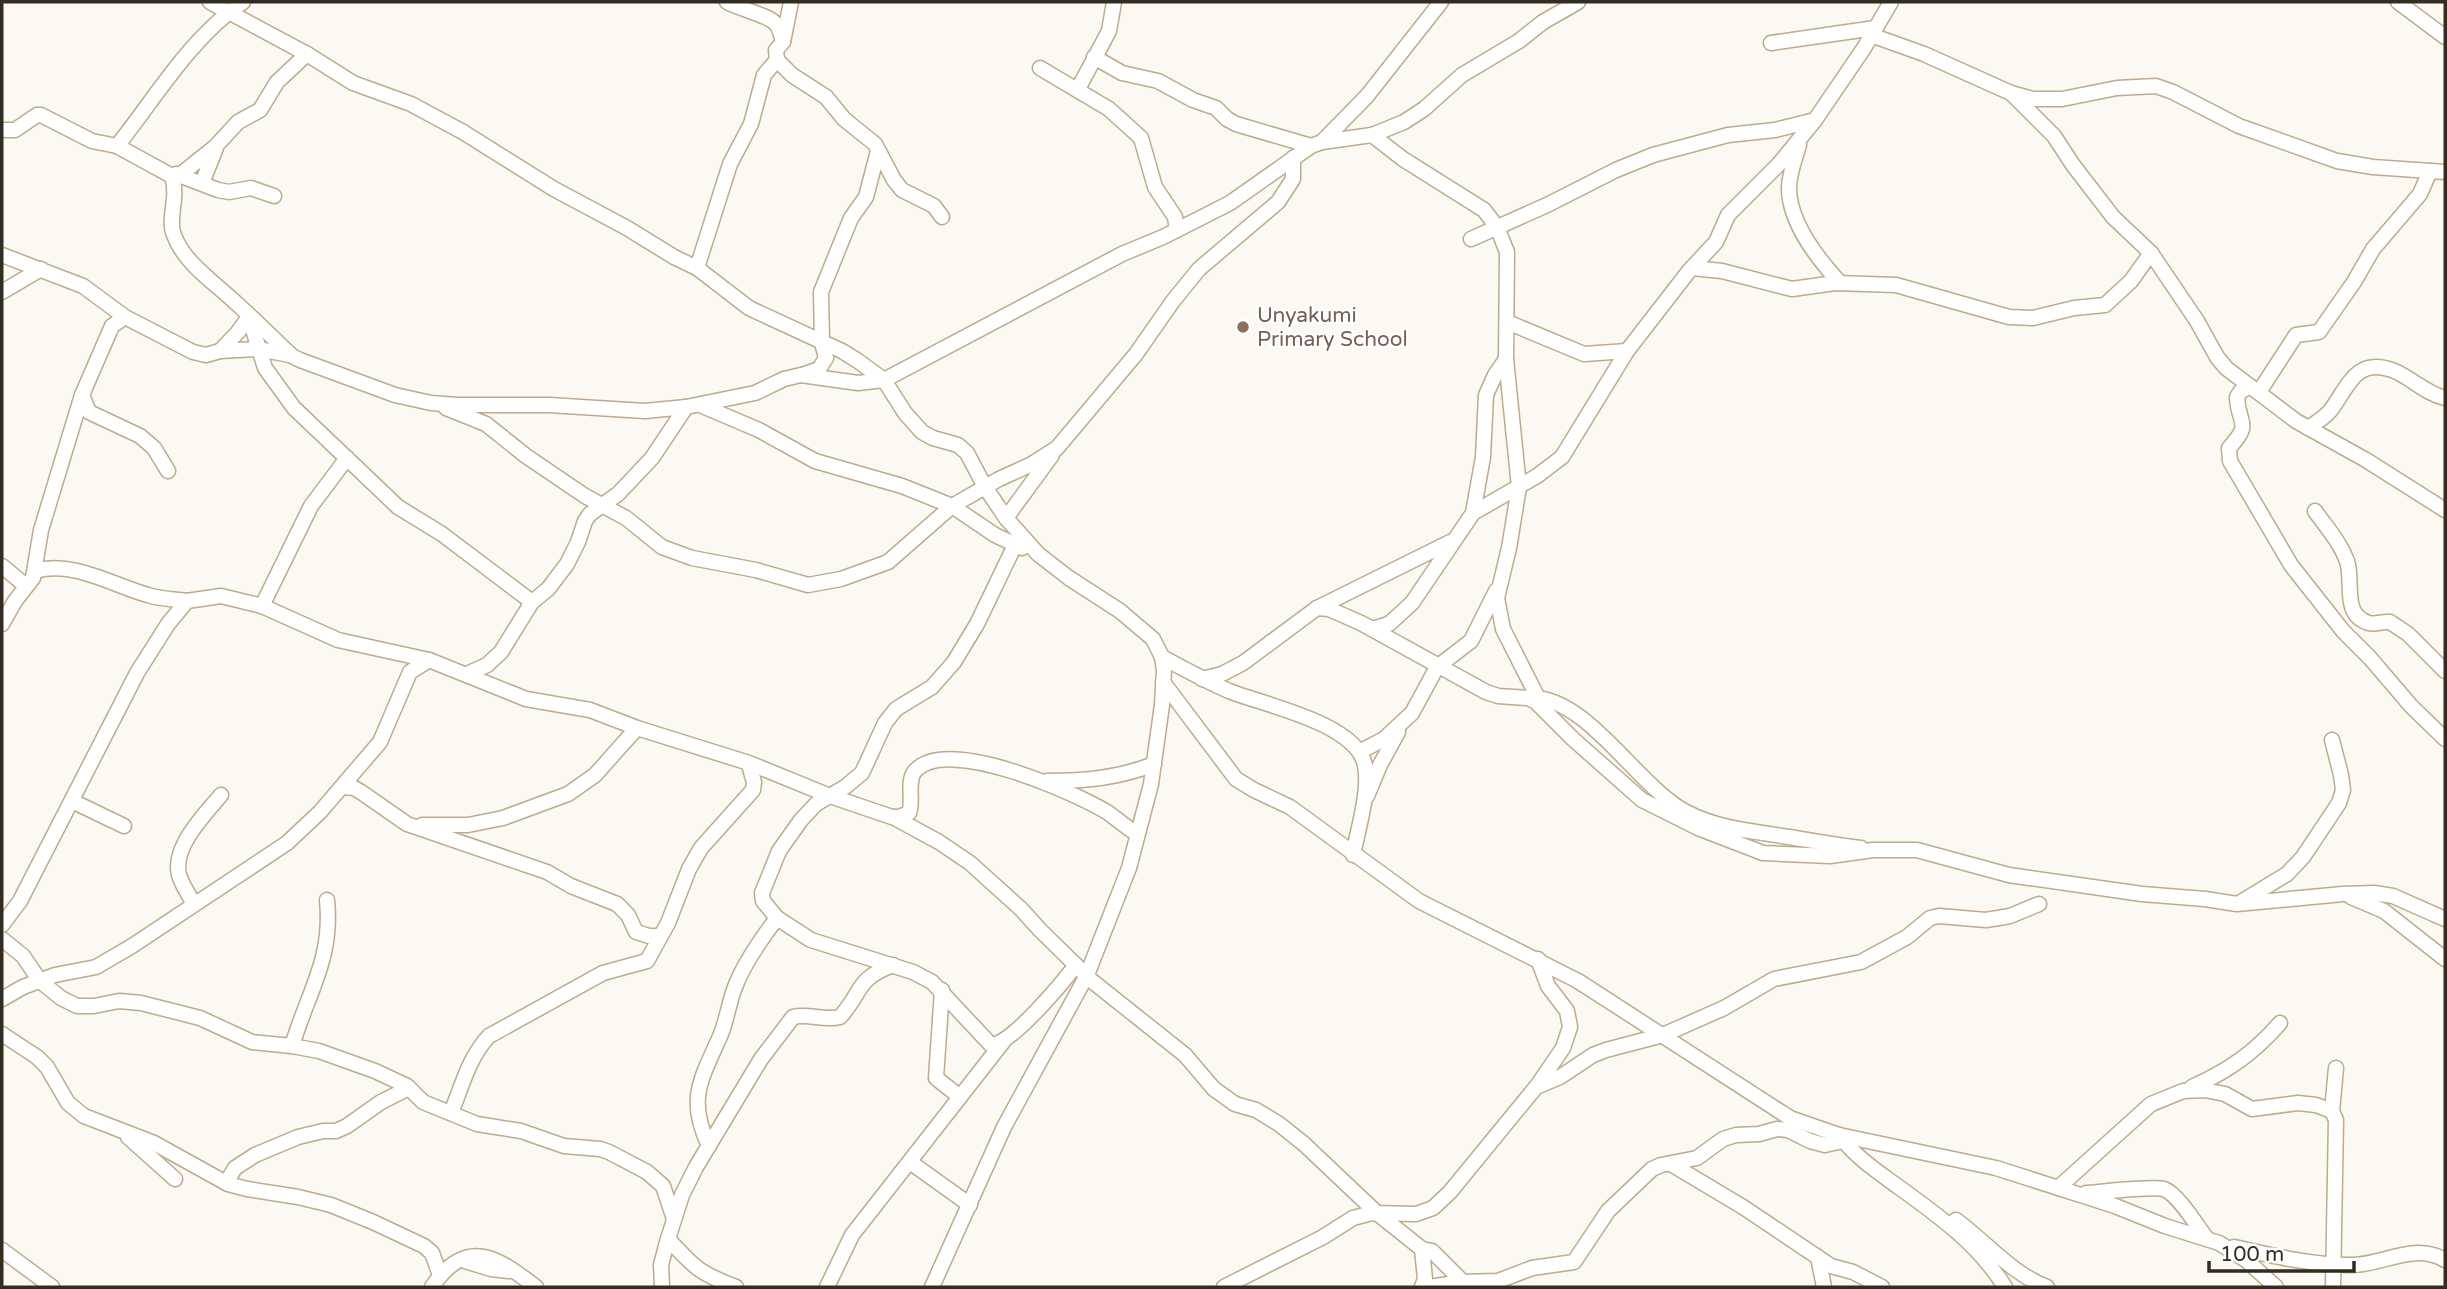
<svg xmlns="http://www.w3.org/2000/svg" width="2447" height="1289" viewBox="0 0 2447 1289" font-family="'Varela Round',sans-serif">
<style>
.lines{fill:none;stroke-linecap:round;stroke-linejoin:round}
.minor-casing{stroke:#bfaa8d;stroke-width:17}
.minor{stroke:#fff;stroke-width:14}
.education-dot{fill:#8d6e63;stroke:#fff;stroke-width:2.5}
.labels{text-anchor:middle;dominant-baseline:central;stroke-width:5;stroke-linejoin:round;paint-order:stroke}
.education-label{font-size:21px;fill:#785e54;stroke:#fff;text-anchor:start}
</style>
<rect width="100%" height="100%" fill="#fcf8f2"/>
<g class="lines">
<defs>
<g id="minor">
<path d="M210,2L307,54L353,83L411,104L463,132L554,189L627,228L674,257L697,268L749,308L842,351L858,361L884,380L905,413L922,432L933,438L958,445L967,453L985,487L1006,518L1038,554L1069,578L1120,611L1153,639L1162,657L1164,670L1162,705L1151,784L1129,868L1087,975L1004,1127L932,1287"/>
<path d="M727,2C739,9 769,15 776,24C780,28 781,36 783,41"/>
<path d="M2398,2L2445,37"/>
<path d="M1871,35L1924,54L2011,93L2033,99H2062L2117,88L2156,86L2173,92L2239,126L2337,161L2373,167L2445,172"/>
<path d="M1771,43L1875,28"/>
<path d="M1094,57L1122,73L1158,81L1193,100L1216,108L1227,119L1236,124L1311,146"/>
<path d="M777,60L792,75L826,97L844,119L875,144L894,180L902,190L934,206L942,217"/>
<path d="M1040,68L1109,109L1141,138L1155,187L1175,217L1177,230"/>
<path d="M1078,89L1109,31L1114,2"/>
<path d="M2011,93L2054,136L2073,165L2113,217L2151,253L2197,321L2217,357L2226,368L2296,421L2366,460L2445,510"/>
<path d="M2,130H15L37,115H41L92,141L117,146L172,176C179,199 167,219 174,235C184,263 215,283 236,303C255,320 273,338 292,356L300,360L395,395L431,403L457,405H549L645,411L686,407L755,393L784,379L801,375L858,383L884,380L1122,254L1163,237L1230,203L1311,146L1322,142L1367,96L1441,2"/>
<path d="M1372,135L1403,159L1484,210L1497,227L1507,252L1506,359L1519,487L1509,548L1497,598L1503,629L1538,698"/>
<path d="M1322,142L1372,135L1404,122L1424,109L1462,75L1519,41L1543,22L1578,2"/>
<path d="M1799,145C1795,159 1789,174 1789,188C1789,223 1818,259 1840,283"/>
<path d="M117,146C156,97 191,37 243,2"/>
<path d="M176,174L218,190L229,192L251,188L274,196"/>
<path d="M180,175L215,147L238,122L260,110L277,82L307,54"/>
<path d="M202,183L216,148"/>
<path d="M1471,239L1547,205L1616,170L1653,155L1728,135L1775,130L1815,120L1864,48L1891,2"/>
<path d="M2,255L83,286L125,317L193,352L206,355L220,351L258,349L290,355"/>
<path d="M697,268L730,164L751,124L764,75L777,60L776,50L783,42L791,2"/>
<path d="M1692,268L1722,271L1792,289L1835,283L1896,285L2009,317L2033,318L2074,308L2105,305L2131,281L2151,253"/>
<path d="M2,292L41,269"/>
<path d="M249,317L265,368L294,408L398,507L442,534L532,602"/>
<path d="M1507,322L1584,354L1627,351"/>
<path d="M220,351L238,332L249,317L247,313"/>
<path d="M802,375L819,369L826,358L822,343L821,292L851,218L866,197L878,151"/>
<path d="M2250,386L2240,392L2237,397C2238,425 2253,422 2229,448L2230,461L2291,565L2343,631L2370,658L2411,706L2445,739"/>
<path d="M2259,392L2296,335L2319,332L2354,282L2373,249L2420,194L2430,171"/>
<path d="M82,395L89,412L140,436L154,448L168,471"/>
<path d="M700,405L759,430L815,461L902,486L952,506L995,535L1022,548"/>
<path d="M446,408L486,424L526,456L585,496L626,518L662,547L692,558L756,570L808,585L841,579L888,562L952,506L999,479L1032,464L1057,448L1136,354L1173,301L1199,269L1278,202L1293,179V158"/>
<path d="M2308,428C2316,423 2324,418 2330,411C2348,388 2355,357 2392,370C2411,377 2424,393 2445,398"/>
<path d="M2315,511C2327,528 2340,542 2347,561C2354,582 2341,615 2369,623C2376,625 2383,621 2390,622L2408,634L2445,671"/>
<path d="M1473,513L1537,476L1562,457L1627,351L1689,271L1716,242L1728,215L1779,164L1815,120"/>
<path d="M1006,518L1052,455"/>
<path d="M1015,545L977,624L954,662L932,687L896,709L885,723L862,773L845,787L816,804L801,820L779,851L762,893L763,901L777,918L811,940L913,972L932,982L991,1045C1011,1045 1063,982 1076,965"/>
<path d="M2,566L26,586"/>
<path d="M35,571C73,560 112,585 148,595C160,599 174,599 187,601"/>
<path d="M262,606L311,506L347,458"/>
<path d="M1317,608L1329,609L1361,623L1486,692L1498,696L1528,698L1536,702L1573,739L1642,800L1698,828L1763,853L1830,856L1873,850H1917L2009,875L2142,894L2205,899L2237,904L2343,894L2374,893L2393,896L2445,919"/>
<path d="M2,624L15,601L33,578L41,530L82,395L112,326L125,317"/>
<path d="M1372,629L1389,624L1412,603L1473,513L1483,457L1486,395L1495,375L1506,359"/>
<path d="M1162,657C1184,669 1206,681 1229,691C1264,705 1356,723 1365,765C1370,791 1358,829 1353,855"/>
<path d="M467,674L487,665L501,652L532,602L548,589L567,564L578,542L585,521L590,514L618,494L652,458L686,407"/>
<path d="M1202,679L1222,674L1243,663L1317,608L1450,542"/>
<path d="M1163,682L1236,779L1254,790L1290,807L1419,901L1578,981L1790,1118L1839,1135L1996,1168L2115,1206L2165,1226L2219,1243L2246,1260L2276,1287"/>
<path d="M1532,698C1588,697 1639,789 1688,813C1717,828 1751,831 1782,836C1808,840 1835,845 1861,848"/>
<path d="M1361,751L1384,739L1412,713L1437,667L1471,641L1496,591"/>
<path d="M1047,781C1085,781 1119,778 1154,764"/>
<path d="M342,787L354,788L361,792L407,824L547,872L571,886L617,904L628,915L636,932L649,936H660"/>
<path d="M1367,796L1380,765L1398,732"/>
<path d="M72,801L124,826"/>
<path d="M893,817L939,842L970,863L1021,909L1040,930L1092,981L1185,1055L1214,1089L1235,1104L1256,1110L1279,1124L1304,1144L1378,1214L1422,1249L1425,1279L1422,1287"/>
<path d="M422,825H468L503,818L568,794L595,775L637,728"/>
<path d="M2351,897L2384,911L2445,959"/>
<path d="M2241,902L2287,874L2303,857L2339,803L2343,790L2341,775L2332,740"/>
<path d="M194,904C189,895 182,885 179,875C172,847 205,814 221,795"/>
<path d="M2,925L20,901L137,673L168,624L187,601L221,596L262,606L338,640L429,660L526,699L590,710L637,728L749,763L830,796L892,817H899L909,813C914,800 906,782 915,771C947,735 1073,792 1107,812C1117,819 1127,828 1137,834"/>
<path d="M2,939L23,956L40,981L61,998L77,1006H94L119,1001L141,1003L200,1018L252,1042L292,1046L319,1051L375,1071L407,1086L423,1102L477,1124L521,1131L564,1146L600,1149L609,1152L647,1172L663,1186L674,1219"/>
<path d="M942,990L936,1078L960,1097"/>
<path d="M2,999L23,987L55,975L96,967L132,946L287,843L320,812L380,742L410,672L429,660"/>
<path d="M2,1034L37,1057L47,1067L68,1103L84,1116L154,1143L228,1184L247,1189L298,1197L331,1205L373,1222L424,1246L432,1253L440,1275"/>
<path d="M292,1046C308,992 333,959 327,900"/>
<path d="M1537,1086L1563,1048L1570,1027L1567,1011L1548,986L1538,959"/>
<path d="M2192,1087C2228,1071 2254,1053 2280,1023"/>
<path d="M451,1113C462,1086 469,1057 489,1036L603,973L647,961L668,923L689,869L701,848L753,790L754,782L749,765"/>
<path d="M1839,1135C1855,1157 1878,1172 1900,1188C1939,1216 1979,1245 2005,1287"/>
<path d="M128,1137L175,1179"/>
<path d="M709,1146C686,1098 702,1078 721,1034C727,1019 729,1002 735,987C744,963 761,939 777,918"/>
<path d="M910,1162L970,1205"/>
<path d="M1671,1164L1743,1207L1831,1266L1853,1272L1882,1287"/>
<path d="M226,1183L235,1168L255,1155L298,1137L323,1131H336L347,1126L381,1102L409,1088"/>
<path d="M2058,1188L2151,1104L2183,1091L2205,1090L2225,1094L2252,1109L2298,1103L2316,1105L2332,1111"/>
<path d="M2086,1193C2101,1192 2153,1186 2164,1189C2179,1195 2197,1226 2207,1239"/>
<path d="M1956,1220C1986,1242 2012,1274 2047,1287"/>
<path d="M668,1239C695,1268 699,1273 736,1287"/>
<path d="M2234,1247C2273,1256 2311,1265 2351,1265C2384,1265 2413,1242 2445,1260"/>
<path d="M1422,1249L1432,1251L1466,1285"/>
<path d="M2,1250L52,1287"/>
<path d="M1818,1257L1824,1287"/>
<path d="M465,1261L491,1269L509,1271"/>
<path d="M432,1287C466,1236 497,1257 536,1287"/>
<path d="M662,1287L661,1265L667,1242L682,1195L696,1167L761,1059L793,1017C808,1013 824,1021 840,1017C864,991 854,980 893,965"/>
<path d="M827,1287L852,1235L1003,1042"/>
<path d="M1224,1287L1323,1237L1353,1218L1372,1213L1416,1214L1433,1208L1450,1192L1536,1087L1560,1077L1593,1055L1606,1050L1663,1035L1724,1008L1774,979L1861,962L1907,937L1930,918L1939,916L1986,920L2010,916L2039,904"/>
<path d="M1430,1287L1461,1282L1498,1281L1532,1268L1574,1262L1608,1211L1652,1169L1661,1165L1697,1158L1723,1139L1736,1135L1759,1134L1777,1129L1788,1130L1810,1141L1825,1145L1843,1141"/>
<path d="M2333,1287L2336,1120L2332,1111L2336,1068"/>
</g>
</defs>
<use href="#minor" class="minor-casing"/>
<use href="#minor" class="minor"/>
</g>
<circle class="education-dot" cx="1243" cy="327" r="7"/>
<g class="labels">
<g class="education-label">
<text x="1257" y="315">Unyakumi<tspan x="1257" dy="24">Primary School</tspan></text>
</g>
</g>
<rect width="2447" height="1289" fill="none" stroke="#342c20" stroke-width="7"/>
<path d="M2209 1261v10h145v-10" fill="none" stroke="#342c20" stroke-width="3.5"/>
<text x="2220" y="1261" font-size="21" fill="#342c20" stroke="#ffffff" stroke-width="5" paint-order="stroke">100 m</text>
</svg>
